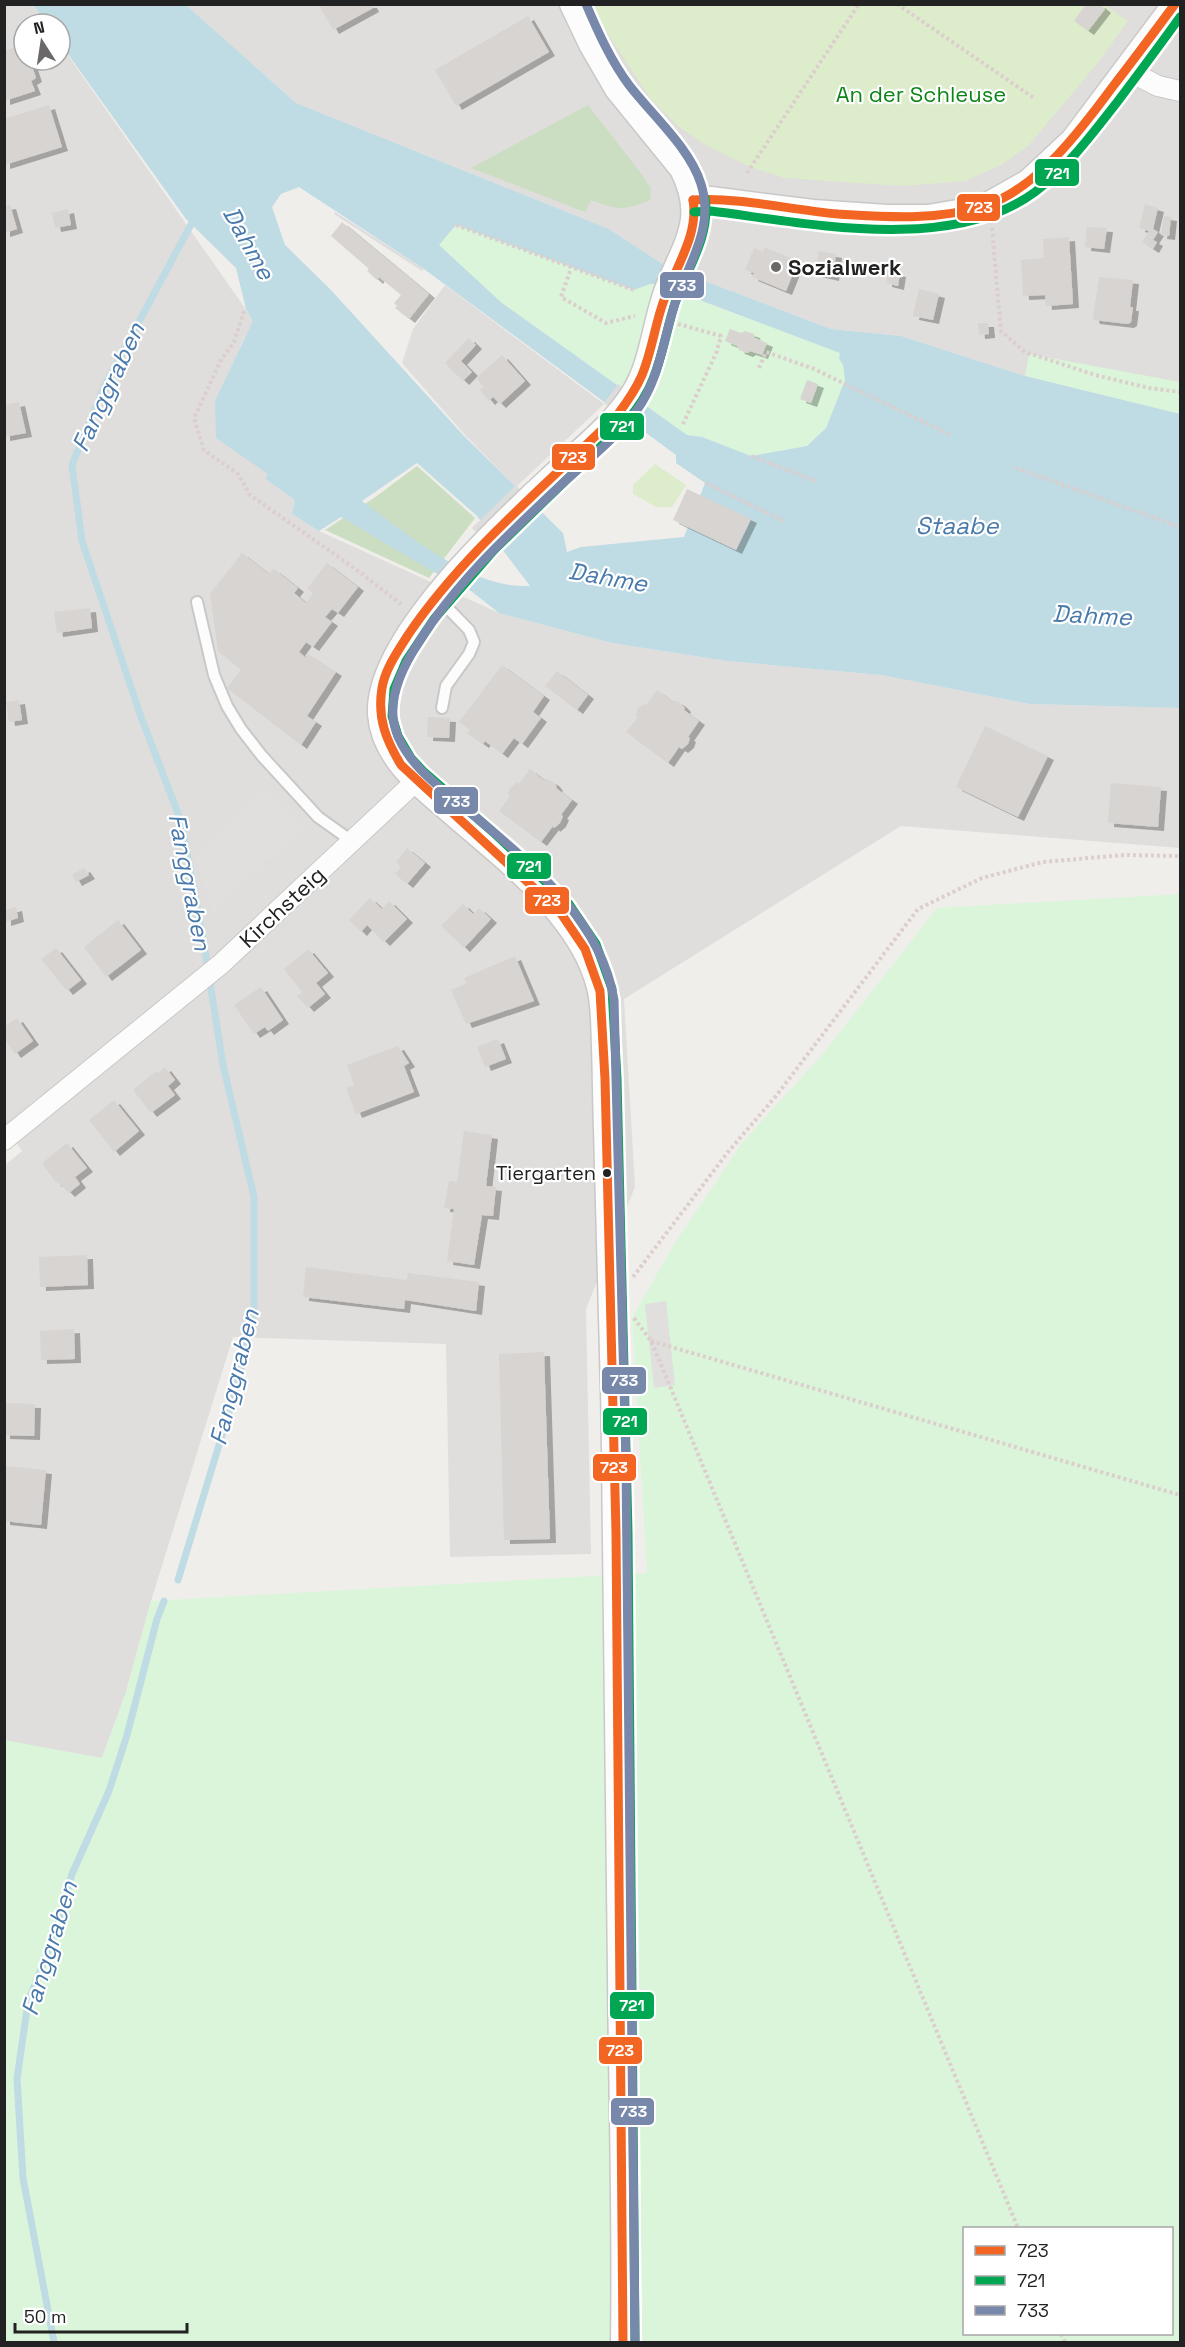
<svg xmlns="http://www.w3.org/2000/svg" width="1185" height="2347" viewBox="0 0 1185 2347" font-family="'Space Grotesk',sans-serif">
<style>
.residential{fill:#dfdedc}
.grass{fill:#ddeccb}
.forest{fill:#cbdec1}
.park{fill:#daf5da;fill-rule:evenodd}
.parking{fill:#e0dfde}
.water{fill:#bfdbe3;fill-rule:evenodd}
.pier{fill:#dedddd}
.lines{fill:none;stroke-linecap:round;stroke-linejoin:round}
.stream{stroke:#bfdbe3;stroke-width:7}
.building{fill:#d7d4d2;filter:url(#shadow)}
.service-casing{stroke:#c9c8c7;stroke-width:14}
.minor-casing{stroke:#c9c8c7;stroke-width:22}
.tertiary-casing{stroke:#c9c8c7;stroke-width:27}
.path{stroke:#dccecd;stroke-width:4;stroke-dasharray:3 3;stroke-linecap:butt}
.service{stroke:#fdfcfc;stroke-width:10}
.minor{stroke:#fdfcfc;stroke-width:20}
.tertiary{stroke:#fdfcfc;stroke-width:24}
.bus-1-casing{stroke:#fff;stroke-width:14}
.bus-2-casing{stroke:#fff;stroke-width:14}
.bus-3-casing{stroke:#fff;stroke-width:14}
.bus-1{stroke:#f26522;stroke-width:9}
.bus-2{stroke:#00a651;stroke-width:9}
.bus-3{stroke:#78a;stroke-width:9}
.poi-dot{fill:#6a6968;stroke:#fff;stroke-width:2}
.bus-dot{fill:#222;stroke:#fff;stroke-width:2}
.labels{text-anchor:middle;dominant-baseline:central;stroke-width:4.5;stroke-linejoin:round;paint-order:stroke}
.bus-label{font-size:20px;fill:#222;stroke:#fff;text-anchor:end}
.park-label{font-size:22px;fill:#0c8416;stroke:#fff}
.poi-label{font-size:22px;font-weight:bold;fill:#222;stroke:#fff;text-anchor:start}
.street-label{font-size:22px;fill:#222;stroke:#fff}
.water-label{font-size:24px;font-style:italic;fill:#4a7aab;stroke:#fff}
.line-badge{stroke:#fff;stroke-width:2}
.badge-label{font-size:16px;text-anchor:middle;font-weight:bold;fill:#fff}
</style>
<defs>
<filter id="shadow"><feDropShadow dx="6" dy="4" stdDeviation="0" flood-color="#0004"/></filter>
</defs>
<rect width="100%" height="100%" fill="#f0eeeb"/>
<g class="residential">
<path d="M32,4L46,24H24V60H60V44L254,321L240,347L268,474L265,479L295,500L292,514L319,531L499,613L612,643L727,661L881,675L1030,704L1180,708V848L901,826L624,999L635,1187L586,1309L591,1554L450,1557L446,1344L233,1337L151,1601L126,1692L102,1758L5,1799L4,1166L22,1151L4,1125V5Z"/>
<path d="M186,5H1180V414L1025,376L901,336L831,329L697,278L661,263L609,229L296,103Z"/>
<path d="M445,285L604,404L516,487L465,435L402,363L413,329Z"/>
</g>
<g class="grass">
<path d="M1103,4L1128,21L1096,65L1028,146L1001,165L965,181L902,186L785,178L750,167L706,145L679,127L650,98L606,31L594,5Z"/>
<path d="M655,464L686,485L672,507H656L633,494V485Z"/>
</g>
<g class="forest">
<path d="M588,105L643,176L651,189L650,200C625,211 616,210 591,200L585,212L471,168Z"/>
<path d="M417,466L475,518L429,578L325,530L374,498Z"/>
</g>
<g class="park">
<path d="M456,225L634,290L650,284H657L841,353L839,359L843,365L845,380L826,428L807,446L751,456L702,437L687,435L502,303L439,245Z"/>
<path d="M1029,354L1180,382V414L1025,376Z"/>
<path d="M1180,894V2342H5L4,1740L102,1758L126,1692L151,1601L647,1573L632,1318L673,1246L742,1143L822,1055L937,908ZM964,2228H1172V2334H964Z"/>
</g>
<g class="parking">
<path d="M264,785L303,826L213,914L194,854Z"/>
<path d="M666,1301L675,1385L654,1388L645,1304Z"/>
</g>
<path class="water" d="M33,5H186L296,103L609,229L661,263L697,278L831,329L901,336L1025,376L1180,414V708L1030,704L881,675L727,661L612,643L499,613L471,591L430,570L341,517L319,531L292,514L295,500L265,479L268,474L216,438L215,401L253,321L246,309L236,268L186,219L60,43V24H47ZM299,187L424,269L676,455V463L705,483L684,537L581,547L567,552L563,533L464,436L331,290L285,245L272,207L281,194ZM456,225L634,290L650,284H657L840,353L839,359L843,365L845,380L826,428L807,446L751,456L702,437L687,435L502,303L439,245ZM417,463L477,516L530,586C470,589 408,534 362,501Z"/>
<g class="pier">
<path d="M335,212L424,269L422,271L334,214Z"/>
<path d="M618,384L648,405L633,425L604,403Z"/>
<path d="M516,485L542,511L498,555L472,528Z"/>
</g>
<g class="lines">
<g class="stream">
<path d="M178,1580L236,1389L254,1314V1197L223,1065L205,950L181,821L141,717L82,541L72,465L104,387L195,217"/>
<path d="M54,2342L23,2178L17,2079L28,2002L55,1934L72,1874L109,1791L127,1735L157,1619L164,1601"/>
</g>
</g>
<g class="building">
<path d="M324,4H371L373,8L333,30L320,7Z"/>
<path d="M1086,4H1099L1105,9L1088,31L1074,21Z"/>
<path d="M528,16L549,52L456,106L435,70Z"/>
<path d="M19,46L24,60H30L36,78L31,81L35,91L4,101V51Z"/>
<path d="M49,105L62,147L4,165V119Z"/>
<path d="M1145,204L1158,208L1153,229L1158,232L1153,240L1157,242L1153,249L1142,242L1149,231L1139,228Z"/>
<path d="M10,205L17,229L4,233V206Z"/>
<path d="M68,209L71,225L55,228L52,213Z"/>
<path d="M1164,216L1171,217L1169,236L1161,235Z"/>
<path d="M342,222L429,294L409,319L395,308L397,306L394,303L401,295L379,277L377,280L367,271L369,269L331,236Z"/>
<path d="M1087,227L1107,228L1104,249L1085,247Z"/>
<path d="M1069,237L1073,304L1046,306L1045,295L1023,296L1021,260L1044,258L1043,239Z"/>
<path d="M764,247L798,261L786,291L752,277L754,273L745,270L754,248L763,252Z"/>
<path d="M819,251L836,254L833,277L815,273Z"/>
<path d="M888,271L900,273L898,286L886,283Z"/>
<path d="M1099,277L1133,280L1130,307H1133L1131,322L1128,324L1094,320L1093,317Z"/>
<path d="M919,289L939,294L933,320L913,316Z"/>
<path d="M978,323H988L989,334L979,335Z"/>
<path d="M730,329L741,333L745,331L754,334L755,338L767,343L762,355L750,351L747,353L739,350L737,346L725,341Z"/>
<path d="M469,338L476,345L461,361L472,372L463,381L445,363Z"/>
<path d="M502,355L525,381L500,404L493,397L489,401L480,390L484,387L476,378Z"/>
<path d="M807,380L818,384L811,403L800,399Z"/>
<path d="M19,402L26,433L4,437V405Z"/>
<path d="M687,489L751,519L736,550L673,520Z"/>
<path d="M242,553L269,574L274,569L298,588L294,593L306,603L313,593L307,589L327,563L358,587L338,613L332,609L325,617L332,622L313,647L306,642L299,652L306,658L308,654L336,672L307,716L316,722L301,745L227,688L241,670L218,651L210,594Z"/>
<path d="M90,608L92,628L57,633L54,612Z"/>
<path d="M502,665L544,696L533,712L541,718L522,744L514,738L502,754L485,741L483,744L467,733L470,730L459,722Z"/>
<path d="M557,671L588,695L577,710L545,686Z"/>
<path d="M657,690L673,702L675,700L680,703L685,708L684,710L699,721L688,737L690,738L688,744L682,749L679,747L668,763L626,732L638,717L636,715L638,708L644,704L646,705Z"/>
<path d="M19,700L22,720L9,722L6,702Z"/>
<path d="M428,717L450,718L449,738L427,737Z"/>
<path d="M985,726L1048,756L1018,817L956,787Z"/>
<path d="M530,769L545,781L547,779L553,782L557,787L556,788L572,800L561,815L563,816L560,823L554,828L553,826L541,842L499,811L510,796L508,794L511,787L517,782L519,784Z"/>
<path d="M1111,783L1161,787L1158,827L1108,823Z"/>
<path d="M407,848L425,863L407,884L395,874L401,867L396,862Z"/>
<path d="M84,868L89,875L76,882L72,875Z"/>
<path d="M370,898L382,909L389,901L407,919L384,942L367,925L361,932L349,920Z"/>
<path d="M463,904L473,914L479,908L491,919L464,948L441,926Z"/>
<path d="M16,907L18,918L5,922V910Z"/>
<path d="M118,920L141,950L106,977L84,947Z"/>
<path d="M56,948L81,980L67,991L41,959Z"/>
<path d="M308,949L328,973L316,983L325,994L308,1008L297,996L302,992L284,969Z"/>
<path d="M515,956L534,1001L466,1024L451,990L467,983L464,978Z"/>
<path d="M261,987L283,1020L268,1031L265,1027L254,1034L234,1005Z"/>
<path d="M17,1018L33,1041L15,1054L4,1038V1027Z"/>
<path d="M498,1039L506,1059L485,1067L477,1047Z"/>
<path d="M398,1046L409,1063L404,1066L414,1092L356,1114L346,1088L354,1085L347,1065Z"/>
<path d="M165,1067L175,1080L168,1086L175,1095L151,1113L133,1090L156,1071L158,1073Z"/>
<path d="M114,1100L139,1131L114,1152L89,1120Z"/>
<path d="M464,1131L492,1135L486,1186L496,1187L493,1216L482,1215L474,1265L447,1261L454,1209L444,1208L449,1181L457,1182Z"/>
<path d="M67,1143L87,1168L75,1177L80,1184L69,1193L58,1182L56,1183L42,1163Z"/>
<path d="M87,1255L88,1285L40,1287L39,1257Z"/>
<path d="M306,1267L407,1280L408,1273L479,1282L476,1311L405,1300L404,1309L303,1297Z"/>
<path d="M74,1329L75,1359L41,1360L40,1331Z"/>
<path d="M544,1352L550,1539L504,1540L499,1354Z"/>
<path d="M4,1403L35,1404L34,1436L4,1435Z"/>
<path d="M4,1466L46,1470L41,1525L4,1521Z"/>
</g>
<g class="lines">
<defs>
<g id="service">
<path d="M437,597L469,630L474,642L469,654L446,686L442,708"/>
<path d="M197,602L214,675L227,706L241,729L262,756L318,817L353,842"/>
</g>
<g id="minor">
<path d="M1127,70L1158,86L1180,91"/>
<path d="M4,1140L221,964L416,781"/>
</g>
<g id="tertiary">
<path d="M572,4L591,44L617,89L682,169C708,221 684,244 666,292C654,325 652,364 633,394C612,427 578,452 550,479C498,527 376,641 380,714C383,759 425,789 456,816C508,861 582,917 599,987C604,1006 603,1026 604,1046C605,1074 605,1101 606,1129C608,1216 611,1303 613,1391C617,1585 618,1779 620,1974C621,2097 625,2220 623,2342"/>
<path d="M693,200L711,199L813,212L887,217H928L958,212L989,204L1028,182L1073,140L1175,4"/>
</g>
</defs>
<use href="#service" class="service-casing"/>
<use href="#minor" class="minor-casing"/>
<use href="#tertiary" class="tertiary-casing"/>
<g class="path">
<path d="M897,4L1034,98"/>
<path d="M747,173L859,4"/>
<path d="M456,225L634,290"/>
<path d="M992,228L1001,331L1025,352L1095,375L1149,388L1180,392"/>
<path d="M570,271L561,297L606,323L635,316"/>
<path d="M244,311L234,342L221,360L194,418L204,450L238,474L250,495L354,568L401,604"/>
<path d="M678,324L721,336L717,351L683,424"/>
<path d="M759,368L766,352L814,369L951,435"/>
<path d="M751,456L818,482"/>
<path d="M1016,468L1180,527"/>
<path d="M706,483L784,521"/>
<path d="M633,1277L728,1152L776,1096L918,909L982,878L1043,862L1124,855L1180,856"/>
<path d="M634,1318L651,1341L662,1367L1018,2228"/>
<path d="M651,1341L1180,1495"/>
<path d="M1061,2334L1065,2342"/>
</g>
<use href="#service" class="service"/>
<use href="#minor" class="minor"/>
<use href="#tertiary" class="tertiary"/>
<defs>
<g id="bus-1">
<path d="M693,200C741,197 790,210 838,214C888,217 938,221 987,205C1039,187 1083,127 1114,85C1135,58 1155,31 1175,4"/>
<path d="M623,2342L616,1533L605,1079L600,991L585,949L560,912L401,765C386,740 377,718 382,688C385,669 398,651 408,635C465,551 546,486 618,414C627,402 636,389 642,375C652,351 655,324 664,300C675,268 699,235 693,200"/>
</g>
<g id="bus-2">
<path d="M694,212L711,211C808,223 951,254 1035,192C1068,167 1093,133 1118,101C1139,73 1160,45 1180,17"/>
<path d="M635,2342L628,1533L617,1079L612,989L596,944L569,904L493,832L424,772L411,758L398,736L392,716L394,689L406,661L434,619L494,550L626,422C637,409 647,395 653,379C663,355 667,328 675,303C687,269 711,236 705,198"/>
</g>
<path id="bus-3" d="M586,4C598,32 611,61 629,85C652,115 690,148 701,184C714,225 692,258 678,295C663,334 662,375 637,410C616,438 588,460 563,483C511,532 457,581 419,642C405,663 391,689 393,716C396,758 442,789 472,814C530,863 601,919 614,1000L626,1464L635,2342"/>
</defs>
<use href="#bus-1" class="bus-1-casing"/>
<use href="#bus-2" class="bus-2-casing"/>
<use href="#bus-3" class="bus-3-casing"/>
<use href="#bus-1" class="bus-1"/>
<use href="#bus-2" class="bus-2"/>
<use href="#bus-3" class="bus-3"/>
</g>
<circle class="poi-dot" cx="776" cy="267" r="6"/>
<circle class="bus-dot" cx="607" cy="1173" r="5"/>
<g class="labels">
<g class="bus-label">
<text x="596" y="1173">Tiergarten</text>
</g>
<g class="park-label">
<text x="921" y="94">An der Schleuse</text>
</g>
<g class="poi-label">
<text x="788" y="267">Sozialwerk</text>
</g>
<g class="street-label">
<text transform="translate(282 907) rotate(-43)">Kirchsteig</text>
</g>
<g class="water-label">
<text transform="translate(249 243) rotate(61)">Dahme</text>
<text transform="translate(108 387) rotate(-65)">Fanggraben</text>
<text x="957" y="525">Staabe</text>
<text transform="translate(608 577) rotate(10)">Dahme</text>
<text transform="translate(1092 615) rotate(3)">Dahme</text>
<text transform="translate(190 882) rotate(79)">Fanggraben</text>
<text transform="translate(234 1377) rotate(-76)">Fanggraben</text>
<text transform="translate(49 1948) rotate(-73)">Fanggraben</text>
</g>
</g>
<g class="line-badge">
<rect x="1034" y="158" width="46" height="29" rx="6" fill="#00a651"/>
<rect x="956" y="193" width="45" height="29" rx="6" fill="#f26522"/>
<rect x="659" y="271" width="46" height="28" rx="6" fill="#78a"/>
<rect x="599" y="412" width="46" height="29" rx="6" fill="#00a651"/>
<rect x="551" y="443" width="45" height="28" rx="6" fill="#f26522"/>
<rect x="433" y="786" width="46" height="29" rx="6" fill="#78a"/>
<rect x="506" y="852" width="46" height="28" rx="6" fill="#00a651"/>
<rect x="524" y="886" width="46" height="29" rx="6" fill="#f26522"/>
<rect x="601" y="1366" width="46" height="29" rx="6" fill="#78a"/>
<rect x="602" y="1407" width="46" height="29" rx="6" fill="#00a651"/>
<rect x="592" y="1453" width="45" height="29" rx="6" fill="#f26522"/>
<rect x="609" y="1991" width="46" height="29" rx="6" fill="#00a651"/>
<rect x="598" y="2036" width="45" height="29" rx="6" fill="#f26522"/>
<rect x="610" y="2097" width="45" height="29" rx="6" fill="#78a"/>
</g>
<g class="badge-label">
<text x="1057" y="179">721</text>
<text x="979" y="213">723</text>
<text x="682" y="291">733</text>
<text x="622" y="432">721</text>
<text x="573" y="463">723</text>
<text x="456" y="807">733</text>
<text x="529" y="872">721</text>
<text x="547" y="906">723</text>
<text x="624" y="1386">733</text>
<text x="625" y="1427">721</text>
<text x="614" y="1473">723</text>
<text x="632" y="2011">721</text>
<text x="620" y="2056">723</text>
<text x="633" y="2117">733</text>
</g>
<rect width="1185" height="2347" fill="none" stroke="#222222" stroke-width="12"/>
<rect x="963" y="2227" width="210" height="108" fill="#ffffff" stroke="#a7a7a7" stroke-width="1.5"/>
<rect x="975" y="2246" width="30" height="9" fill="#f26522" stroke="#a7a7a7" stroke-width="1.5"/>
<text x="1017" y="2257" font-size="18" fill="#222222">723</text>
<rect x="975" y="2276" width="30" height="9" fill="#00a651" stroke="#a7a7a7" stroke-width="1.5"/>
<text x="1017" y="2287" font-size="18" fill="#222222">721</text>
<rect x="975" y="2306" width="30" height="9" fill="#7788aa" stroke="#a7a7a7" stroke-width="1.5"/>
<text x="1017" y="2317" font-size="18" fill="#222222">733</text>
<g transform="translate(42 42) rotate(348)"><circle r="28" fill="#ffffff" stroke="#a7a7a7" stroke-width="1.5"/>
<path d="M0-4.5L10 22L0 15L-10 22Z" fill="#6a6968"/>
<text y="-9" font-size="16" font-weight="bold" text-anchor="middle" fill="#222222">N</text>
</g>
<path d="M15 2323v9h172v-9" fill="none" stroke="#222222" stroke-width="3"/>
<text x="24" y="2323" font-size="18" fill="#222222" stroke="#ffffff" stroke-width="4.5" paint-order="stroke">50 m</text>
</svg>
